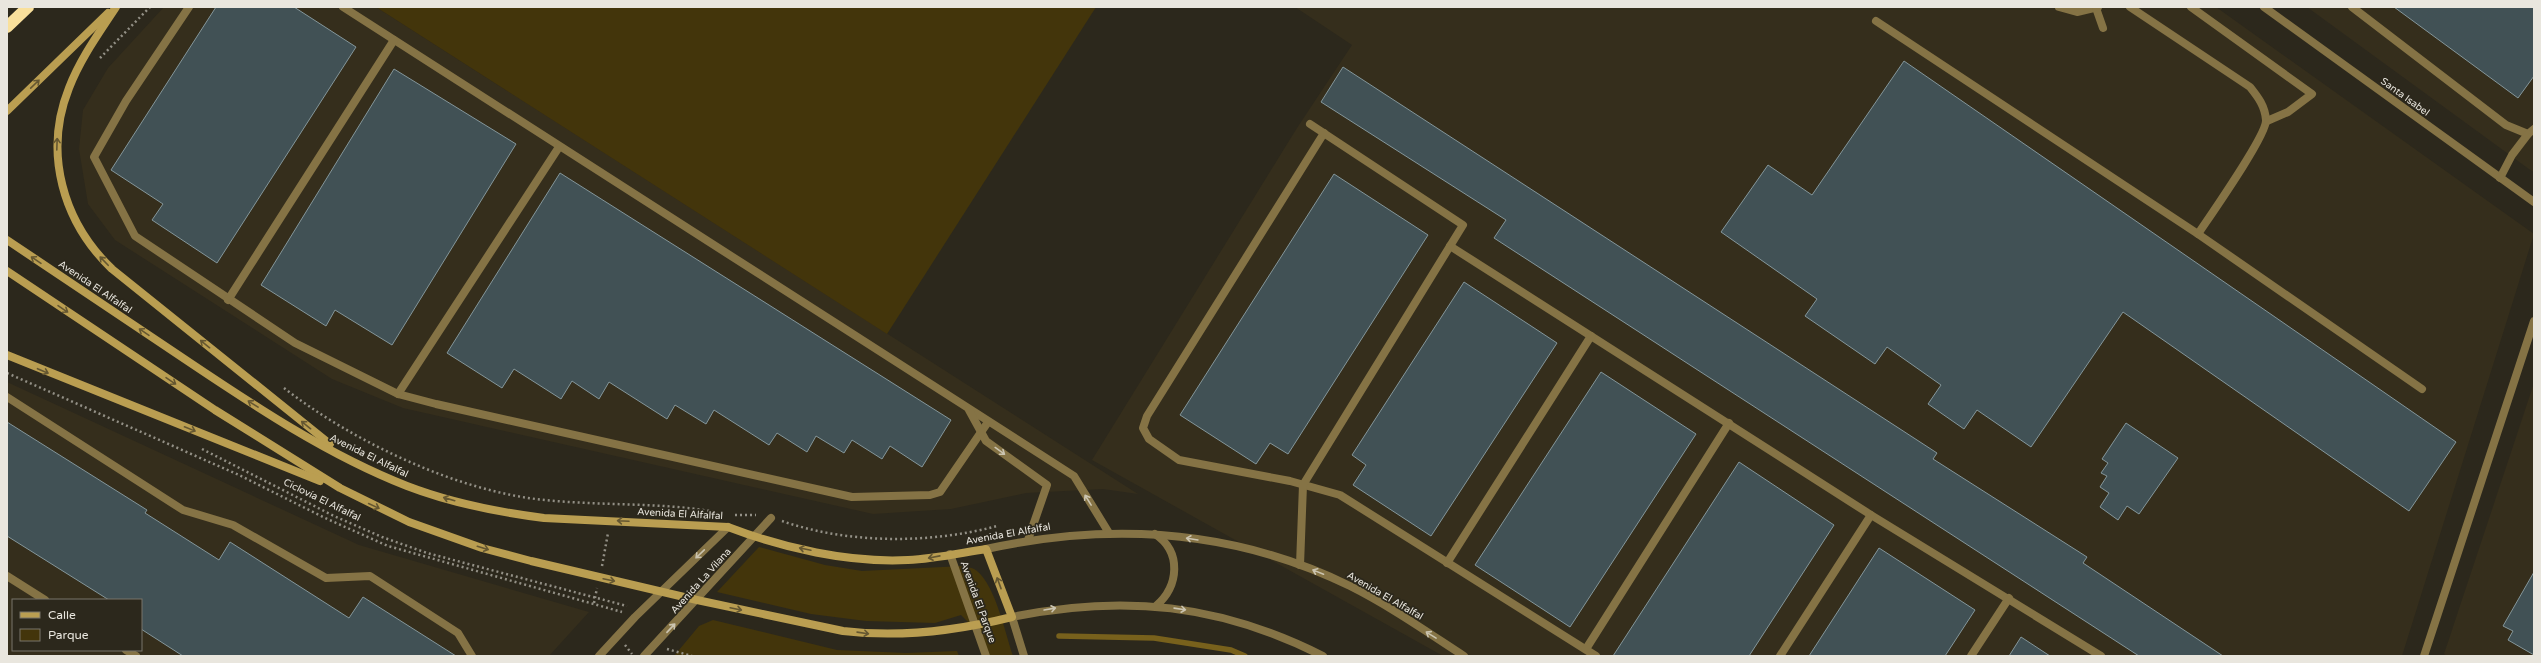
<svg xmlns="http://www.w3.org/2000/svg" width="2541" height="663" viewBox="0 0 2541 663" font-family="'Varela Round',sans-serif">
<style>
.built{fill:#352e1c;fill-rule:evenodd}
.green{fill:#43350b}
.lines{fill:none;stroke-linecap:round;stroke-linejoin:round}
.stream{stroke:#78611c;stroke-width:5.5}
.building{fill:#415155;stroke:#84969a}
.path{stroke:#939086;stroke-width:2.5;stroke-dasharray:2 3;stroke-linecap:butt}
.lane{stroke:#857345;stroke-width:8}
.street{stroke:#857345;stroke-width:8}
.secondary{stroke:#ba9e51;stroke-width:8}
.highway{stroke:#f9e09c;stroke-width:12}
.oneway{stroke:#655731}
.oneway2{stroke:#cbc4b0}
.labels{text-anchor:middle;dominant-baseline:central;stroke-width:3.5;stroke-linejoin:round;paint-order:stroke}
.street-label{font-size:10px;fill:#e9e6de;stroke:#2c281c}
</style>
<rect width="100%" height="100%" fill="#2c281c"/>
<g class="built">
<path d="M164,7H376L1138,494L1103,489L1026,493L951,509L873,514L403,408L332,379L115,240L88,204L79,149L83,110L108,68Z"/>
<path d="M1295,7H2216L2534,234L2402,656H1443L1092,460L1297,128L1352,45Z"/>
<path d="M2307,7H2534V172L2529,169Z"/>
<path d="M7,382L359,545L589,612L549,656H7ZM13,600H141V650H13Z"/>
<path d="M2534,383V656H2447L2444,654Z"/>
</g>
<g class="green">
<path d="M376,7H1096L887,334Z"/>
<path d="M759,547L825,565L862,571L963,566C967,567 974,568 977,571C996,587 1005,633 1013,656H989L980,634L961,615L935,623L866,621L811,614L717,592Z"/>
<path d="M713,620L837,650L906,653L957,651L959,656H674L699,626Z"/>
<path d="M1168,655L1174,656H1053Z"/>
</g>
<g class="lines">
<path class="stream" d="M1059,636L1154,638L1231,650L1245,656"/>
</g>
<g class="building">
<path d="M216,7H294L356,47L217,263L152,220L163,204L111,170Z"/>
<path d="M2394,7H2534V76L2518,98Z"/>
<path d="M1904,61L2456,442L2409,511L2123,312L2031,447L1977,410L1964,429L1928,404L1941,385L1887,347L1875,364L1805,316L1817,299L1721,232L1768,165L1812,195Z"/>
<path d="M1343,67L1937,453L1933,459L2087,557L2083,563L2223,656H2139L1494,238L1506,220L1321,102Z"/>
<path d="M394,69L516,144L392,345L335,310L326,326L261,285Z"/>
<path d="M560,173L951,420L922,467L890,446L882,459L852,440L844,453L816,436L807,452L777,433L769,445L714,410L706,424L675,405L667,419L609,382L599,399L572,381L561,399L514,369L502,388L447,353Z"/>
<path d="M1334,174L1428,235L1288,454L1270,443L1256,464L1180,415Z"/>
<path d="M1464,282L1557,343L1431,536L1353,485L1366,465L1352,455Z"/>
<path d="M1601,372L1696,434L1570,627L1475,565Z"/>
<path d="M7,422L147,510L145,513L219,560L230,542L349,618L363,597L456,656H183L141,629V600H109L7,536Z"/>
<path d="M2126,423L2178,458L2139,514L2127,506L2118,520L2100,507L2109,493L2100,487L2107,476L2101,473L2108,463L2102,459Z"/>
<path d="M1739,462L1834,525L1749,656H1613Z"/>
<path d="M1879,548L1975,610L1945,656H1809Z"/>
<path d="M2534,572V655L2508,640L2513,631L2503,626Z"/>
<path d="M2021,637L2050,656H2009Z"/>
</g>
<g class="lines">
<g class="path">
<path d="M100,58L150,7"/>
<path d="M7,373L239,475L325,518L388,546L622,612"/>
<path d="M284,388C352,441 458,492 545,500C602,506 659,502 716,512"/>
<path d="M202,449L334,516L382,537L427,553L627,606"/>
<path d="M735,515H756"/>
<path d="M782,521C848,544 930,544 997,526"/>
<path d="M602,566L608,533"/>
<path d="M594,603L597,588"/>
<path d="M625,645L632,654"/>
<path d="M667,649L692,656"/>
</g>
<g class="lane">
<path d="M189,7L126,101L94,157L135,236L295,343L398,394L436,404L852,497L930,495L940,492L988,422"/>
<path d="M343,7L1074,476L1109,533"/>
<path d="M2059,7L2077,12L2098,7"/>
<path d="M2130,7L2250,87C2258,97 2265,106 2266,120C2267,135 2210,216 2198,234"/>
<path d="M2191,7L2312,94L2288,112L2267,121"/>
<path d="M2352,7L2506,125L2528,134L2534,129"/>
<path d="M2096,8L2103,28"/>
<path d="M1876,21L2198,234L2422,389"/>
<path d="M1324,133L1147,416L1143,428L1149,439L1179,460L1290,481L1340,495L1596,656"/>
<path d="M2500,178L2512,155L2528,134"/>
<path d="M1450,246L1871,515L2101,656"/>
<path d="M228,300L394,40"/>
<path d="M398,394L559,147"/>
<path d="M7,397L183,510L233,525L326,578L370,576L458,633L472,656"/>
<path d="M969,410L986,441L1047,485L1028,540"/>
<path d="M1447,563L1591,336"/>
<path d="M1300,565L1303,485L1463,225L1310,124"/>
<path d="M7,576L45,600"/>
<path d="M1586,649L1729,423"/>
<path d="M126,650L136,656"/>
<path d="M1780,656L1871,515"/>
<path d="M1971,656L2009,598"/>
</g>
<g class="street">
<path d="M2264,7L2534,202"/>
<path d="M1155,534C1182,552 1179,586 1156,606"/>
<path d="M986,549C1111,522 1234,529 1350,586C1390,606 1427,632 1464,656"/>
<path d="M950,554L986,656"/>
<path d="M599,656L635,617L728,527"/>
<path d="M644,656L771,518"/>
<path d="M1024,656L1012,617C1124,594 1220,604 1323,656"/>
<path d="M2424,656L2534,321"/>
</g>
<g class="secondary">
<path d="M116,7C99,33 80,59 69,88C43,153 63,222 112,269L330,444"/>
<path d="M7,111L108,13"/>
<path d="M7,240C67,280 126,320 186,360C256,407 328,455 407,486C451,503 497,512 544,518L728,527C783,548 848,563 908,560C934,559 960,553 986,549L1012,617C956,631 901,638 843,631L697,600L531,561L482,548L409,522L340,488L215,410L7,271"/>
<path d="M7,355L320,481"/>
</g>
<path class="highway" d="M7,27L28,7"/>
</g>
<defs><path id="oneway-shaft" d="M-6 0H5M1.5-3L5.5 0L1.5 3" fill="none" stroke-width="1.6" stroke-linecap="round" stroke-linejoin="round"/></defs>
<g class="oneway">
<use href="#oneway-shaft" transform="translate(35 84) rotate(-44)"/>
<use href="#oneway-shaft" transform="translate(57 144) rotate(-88)"/>
<use href="#oneway-shaft" transform="translate(36 260) rotate(-146)"/>
<use href="#oneway-shaft" transform="translate(104 261) rotate(-134)"/>
<use href="#oneway-shaft" transform="translate(63 309) rotate(34)"/>
<use href="#oneway-shaft" transform="translate(144 332) rotate(-146)"/>
<use href="#oneway-shaft" transform="translate(205 344) rotate(-141)"/>
<use href="#oneway-shaft" transform="translate(43 371) rotate(23)"/>
<use href="#oneway-shaft" transform="translate(171 381) rotate(34)"/>
<use href="#oneway-shaft" transform="translate(253 404) rotate(-148)"/>
<use href="#oneway-shaft" transform="translate(306 425) rotate(-141)"/>
<use href="#oneway-shaft" transform="translate(190 429) rotate(22)"/>
<use href="#oneway-shaft" transform="translate(449 499) rotate(-164)"/>
<use href="#oneway-shaft" transform="translate(374 506) rotate(25)"/>
<use href="#oneway-shaft" transform="translate(623 521) rotate(-177)"/>
<use href="#oneway-shaft" transform="translate(483 548) rotate(17)"/>
<use href="#oneway-shaft" transform="translate(805 549) rotate(-168)"/>
<use href="#oneway-shaft" transform="translate(934 557) rotate(169)"/>
<use href="#oneway-shaft" transform="translate(609 580) rotate(12)"/>
<use href="#oneway-shaft" transform="translate(999 583) rotate(-110)"/>
<use href="#oneway-shaft" transform="translate(736 609) rotate(12)"/>
<use href="#oneway-shaft" transform="translate(863 633) rotate(8)"/>
</g>
<g class="oneway2">
<use href="#oneway-shaft" transform="translate(1000 451) rotate(36)"/>
<use href="#oneway-shaft" transform="translate(1088 500) rotate(-122)"/>
<use href="#oneway-shaft" transform="translate(1192 539) rotate(-171)"/>
<use href="#oneway-shaft" transform="translate(700 554) rotate(136)"/>
<use href="#oneway-shaft" transform="translate(1318 572) rotate(-158)"/>
<use href="#oneway-shaft" transform="translate(1050 609) rotate(-10)"/>
<use href="#oneway-shaft" transform="translate(1180 609) rotate(8)"/>
<use href="#oneway-shaft" transform="translate(671 628) rotate(-47)"/>
<use href="#oneway-shaft" transform="translate(1431 635) rotate(-148)"/>
</g>
<g class="labels">
<g class="street-label">
<text transform="translate(2405 97) rotate(36)">Santa Isabel</text>
<text transform="translate(95 287) rotate(34)">Avenida El Alfalfal</text>
<text transform="translate(369 456) rotate(26)">Avenida El Alfalfal</text>
<text transform="translate(322 500) rotate(26)">Ciclovía El Alfalfal</text>
<text transform="translate(680 514) rotate(3)">Avenida El Alfalfal</text>
<text transform="translate(1008 534) rotate(-10)">Avenida El Alfalfal</text>
<text transform="translate(701 581) rotate(-48)">Avenida La Vilana</text>
<text transform="translate(1385 596) rotate(30)">Avenida El Alfalfal</text>
<text transform="translate(978 602) rotate(70)">Avenida El Parque</text>
</g>
</g>
<rect width="2541" height="663" fill="none" stroke="#e9e6de" stroke-width="16"/>
<rect x="12" y="599" width="130" height="52" fill="#2c281c" stroke="#78746a"/>
<rect x="20" y="612" width="20" height="6" fill="#ba9e51" stroke="#78746a"/>
<text x="48" y="619" font-size="12" fill="#e9e6de">Calle</text>
<rect x="20" y="629" width="20" height="12" fill="#43350b" stroke="#78746a"/>
<text x="48" y="639" font-size="12" fill="#e9e6de">Parque</text>
</svg>
